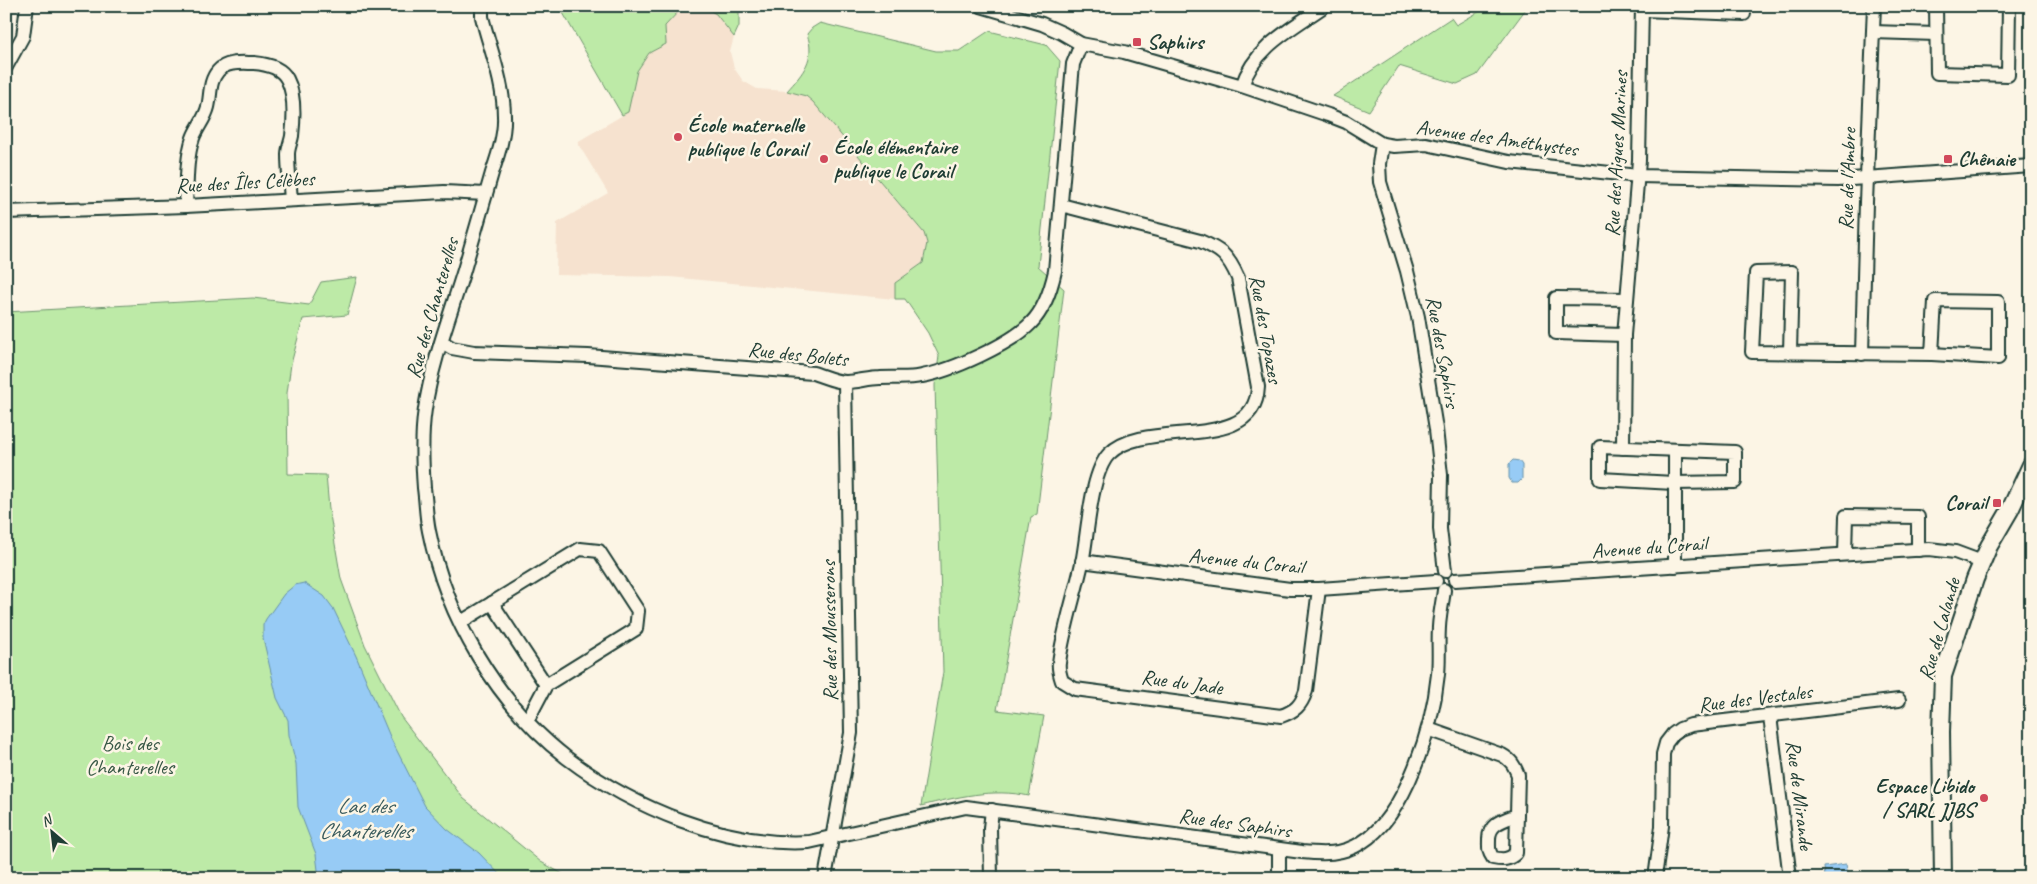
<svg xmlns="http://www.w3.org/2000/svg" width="2037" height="884" viewBox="0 0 2037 884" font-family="Caveat,sans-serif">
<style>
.built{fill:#f6e2cf}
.green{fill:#bdeaa7;stroke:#6e946e}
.water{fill:#97cbf5;stroke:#6792a8}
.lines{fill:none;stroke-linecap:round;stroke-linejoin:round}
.minor-casing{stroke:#1f3d34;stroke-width:16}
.tertiary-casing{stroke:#1f3d34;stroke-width:20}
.minor{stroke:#fcf5e5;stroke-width:12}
.tertiary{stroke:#fcf5e5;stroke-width:16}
.poi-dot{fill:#d1495b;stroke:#fcf5e5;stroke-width:2}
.labels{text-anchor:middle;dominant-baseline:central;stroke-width:5;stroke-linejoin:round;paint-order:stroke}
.poi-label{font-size:21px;font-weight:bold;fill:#1f3d34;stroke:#fcf5e5;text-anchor:start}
.street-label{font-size:21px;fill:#1f3d34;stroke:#fcf5e5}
.park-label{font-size:21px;fill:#375745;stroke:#fcf5e5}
.water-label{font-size:22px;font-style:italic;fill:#37595b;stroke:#fcf5e5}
</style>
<rect width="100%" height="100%" fill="#fcf5e5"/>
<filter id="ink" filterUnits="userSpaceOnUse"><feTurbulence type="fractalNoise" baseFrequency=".02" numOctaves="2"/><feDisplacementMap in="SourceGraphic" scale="10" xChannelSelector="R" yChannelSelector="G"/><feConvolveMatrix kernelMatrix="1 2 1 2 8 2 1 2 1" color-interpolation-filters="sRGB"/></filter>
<g filter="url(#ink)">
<path class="built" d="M699,6L716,14L734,37L730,52L734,68L743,81L757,89L787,91L806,96L813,102L924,233L927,243L923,263L895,283V299L670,277L556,275L557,223L608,193L577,142L628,112L637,71L649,53L666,44L665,26L679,11Z"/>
<g class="green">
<path d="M559,6H699L679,11L665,26L666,44L649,53L637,71L628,112L622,115Z"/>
<path d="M702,6H739V26L734,37L716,14Z"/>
<path d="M1489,6H1528L1477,75L1457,84L1399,66L1369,111L1333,96L1451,18L1456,25Z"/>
<path d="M820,23L936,51H959L989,31L1046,45L1060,61L1038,266L1064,289L1037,514L1031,517L997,710L1044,716L1029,796C993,788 956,797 921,806L943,672L935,385L939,356L928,333L905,299H895V283L923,263L927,243L924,233L813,102L806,96L787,91C803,73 816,59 807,34L812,28Z"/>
<path d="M357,277L347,315L303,319L291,364L287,393L288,474L326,475L329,509L341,579L365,645L401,717L463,798L541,862L570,878H6V312L253,298L309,305L321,282Z"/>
</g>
<g class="water">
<path d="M1513,460L1519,461L1522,465V479L1518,483H1512L1509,478V464Z"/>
<path d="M304,583L324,596L333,608L356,656L391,739L425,806L447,829L479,853L503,878H319L316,854L298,807L296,764L289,735L288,720L277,698L263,638V625L266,619L284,594L295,585Z"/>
<path d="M1846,864L1848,876L1825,878L1824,867Z"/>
</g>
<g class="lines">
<defs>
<g id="minor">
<path d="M482,6V17C490,49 504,83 504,116C505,135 498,155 492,173C483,205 473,238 464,270C450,316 432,362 425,409C421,435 422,461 424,488C426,502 426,517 429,531C446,617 497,704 567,758C633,808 726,847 809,842L966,807L1302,852C1323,854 1342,855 1361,843C1407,815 1433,725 1438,674C1440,655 1437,636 1440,617C1441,608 1443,599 1444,590"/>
<path d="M981,6L1042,24L1062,33L1081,44L1124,52L1242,86L1328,115L1346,122L1382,144L1394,146L1426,144L1509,162L1638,176L1838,180L2031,166"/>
<path d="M1936,6L1937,73L2008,75L2009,6"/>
<path d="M1642,10L1744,14V6"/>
<path d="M1873,32L1936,34"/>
<path d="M6,67L23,36L27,6"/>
<path d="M1242,86C1254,47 1293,28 1324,6"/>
<path d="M1382,144L1379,164L1380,182L1407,271L1418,317L1436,429L1441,475L1440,529L1445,571"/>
<path d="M1061,205L1200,241C1221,250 1228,255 1238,278L1258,387C1255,456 1146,416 1109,454C1090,474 1088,535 1082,563C1075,595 1063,630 1059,663C1058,669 1060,675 1062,681L1075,689L1281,716C1295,711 1301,706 1306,691L1319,589"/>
<path d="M186,206C187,184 186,159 193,138C197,127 205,119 208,107C211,95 209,81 218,71C227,61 242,63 254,63C266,64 281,67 287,79C295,94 294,119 292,136C291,142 288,148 288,154C288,169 290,185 291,200"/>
<path d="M6,212L186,206L444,192L486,194"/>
<path d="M1624,335L1556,333V298L1627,299"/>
<path d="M442,342L452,348L474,352L588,356L813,373C823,376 835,382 846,382C857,382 869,378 880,378C894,377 908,379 922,376C951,371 1011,344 1031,323C1045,309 1051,289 1055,271L1073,64L1081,44"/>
<path d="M1790,352L1792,272L1756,273L1752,352L1932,354L1998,358V302L1935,301L1932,354"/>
<path d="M1862,354L1866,202L1874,6"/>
<path d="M1600,447L1735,452V482L1674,483L1600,479Z"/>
<path d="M1623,448L1624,335L1639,160L1642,6"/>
<path d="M1845,554L1846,516L1918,517V550"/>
<path d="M1082,561L1290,589H1319L1436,581"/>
<path d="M1675,566V450"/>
<path d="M1455,580L1929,549L1955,552L1982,562"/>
<path d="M492,603L546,685"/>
<path d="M461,622L580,549L599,551L638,611L636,629L546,685L527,721"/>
<path d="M1770,716L1790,878"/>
<path d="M1428,729L1502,755C1511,760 1514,765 1518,775L1516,853C1509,860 1503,860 1493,858C1488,851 1489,848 1489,839C1489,823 1504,820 1517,815"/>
<path d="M825,878L851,733L845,382"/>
<path d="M991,878L990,828L992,810"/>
<path d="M1279,878V849"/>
<path d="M1655,878L1662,826L1663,754L1666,743L1673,734L1680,729L1691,725L1899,700"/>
</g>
<path id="tertiary" d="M1943,878L1941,732L1943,676L1975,579L1989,546L2010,510L2031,465"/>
</defs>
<use href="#minor" class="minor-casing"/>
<use href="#tertiary" class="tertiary-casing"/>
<use href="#minor" class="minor"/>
<use href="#tertiary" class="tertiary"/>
</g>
</g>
<g class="poi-dot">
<rect x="1132" y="37" width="10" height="10" rx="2.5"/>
<circle cx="678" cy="137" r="5"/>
<circle cx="824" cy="159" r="5"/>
<rect x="1943" y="154" width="10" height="10" rx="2.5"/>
<rect x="1992" y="498" width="10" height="10" rx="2.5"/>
<circle cx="1984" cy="798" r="5"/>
</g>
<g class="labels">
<g class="poi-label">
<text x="1147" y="42">Saphirs</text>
<text x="688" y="125">École maternelle<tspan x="688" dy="24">publique le Corail</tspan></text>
<text x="834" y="147">École élémentaire<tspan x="834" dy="24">publique le Corail</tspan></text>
<text x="1958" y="159">Chênaie</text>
<text x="1987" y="503" text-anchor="end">Corail</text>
<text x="1974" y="786" text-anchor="end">Espace Libido<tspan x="1974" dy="24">/ SARL JJBS</tspan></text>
</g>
<g class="street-label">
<text transform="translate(1497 138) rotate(8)">Avenue des Améthystes</text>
<text transform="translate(1616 154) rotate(-87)">Rue des Aigues Marines</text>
<text transform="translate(1847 179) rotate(-88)">Rue de l'Ambre</text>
<text transform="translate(245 182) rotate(-3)">Rue des Îles Célèbes</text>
<text transform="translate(432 308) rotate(-74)">Rue des Chanterelles</text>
<text transform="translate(1266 329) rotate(80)">Rue des Topazes</text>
<text transform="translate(1443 352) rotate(80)">Rue des Saphirs</text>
<text transform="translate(798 354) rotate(6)">Rue des Bolets</text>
<text transform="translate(1649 547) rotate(-4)">Avenue du Corail</text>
<text transform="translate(1246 561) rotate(6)">Avenue du Corail</text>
<text transform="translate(1939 629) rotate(-74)">Rue de Lalande</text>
<text transform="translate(829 631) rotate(-91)">Rue des Mousserons</text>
<text transform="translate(1182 682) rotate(8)">Rue du Jade</text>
<text transform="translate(1755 698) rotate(-7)">Rue des Vestales</text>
<text transform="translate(1800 795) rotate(83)">Rue de Mirande</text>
<text transform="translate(1235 823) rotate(8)">Rue des Saphirs</text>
</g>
<g class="park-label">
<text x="130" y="743">Bois des<tspan x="130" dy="24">Chanterelles</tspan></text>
</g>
<g class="water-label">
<text x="365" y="806">Lac des<tspan x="365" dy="25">Chanterelles</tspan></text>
</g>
</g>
<rect width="2037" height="884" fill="none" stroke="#fcf5e5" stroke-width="25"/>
<rect x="12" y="12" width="2012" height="859" fill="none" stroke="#1f3d34" stroke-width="2" filter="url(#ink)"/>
<g transform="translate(52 832) rotate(332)" stroke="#fcf5e5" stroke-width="4" paint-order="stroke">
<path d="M0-4L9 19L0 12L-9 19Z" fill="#1f3d34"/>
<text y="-8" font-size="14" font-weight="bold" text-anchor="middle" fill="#1f3d34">N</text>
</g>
</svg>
